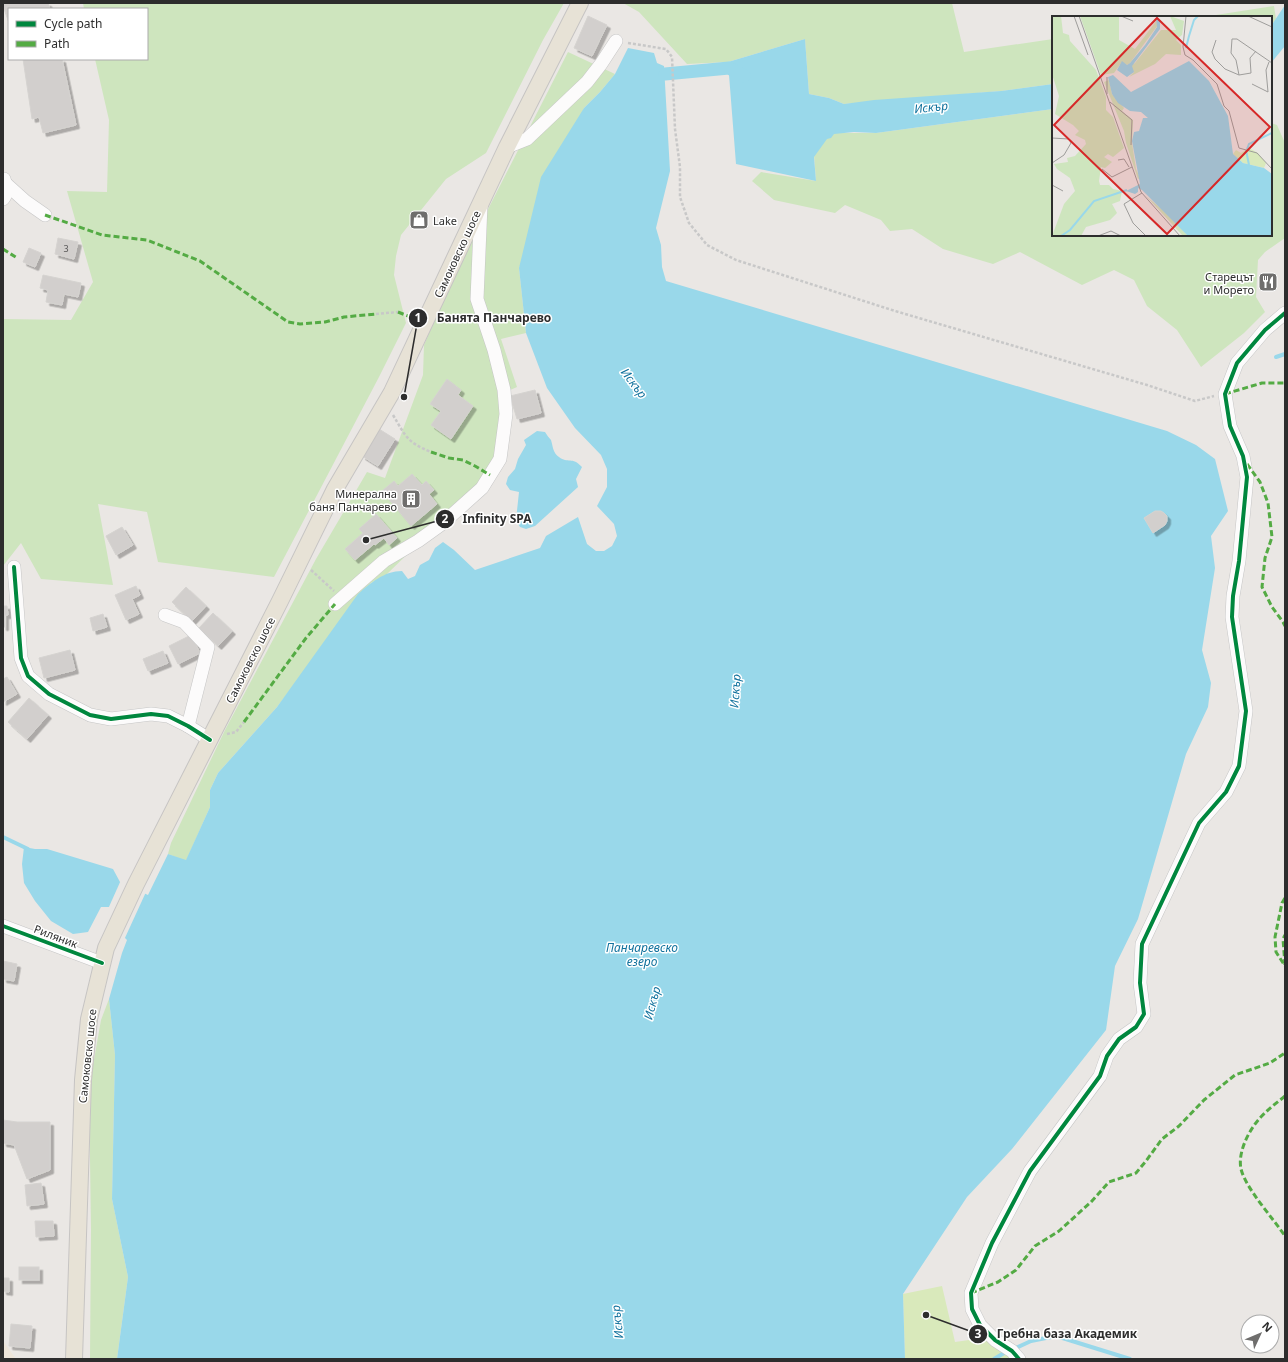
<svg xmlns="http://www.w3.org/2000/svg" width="1288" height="1362" viewBox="0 0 1288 1362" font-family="'Noto Sans',sans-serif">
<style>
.education{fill:#ede5d9}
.green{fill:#cee5be}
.pitch{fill:#d9e9bb}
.water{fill:#99d8ea}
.pier{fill:#eae7e4}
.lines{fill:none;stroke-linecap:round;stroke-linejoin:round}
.stream{stroke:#99d8ea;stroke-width:4}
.canal{stroke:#99d8ea;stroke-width:13}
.building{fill:#d2cfcd;stroke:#d5d3d0;filter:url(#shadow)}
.minor-casing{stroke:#c6c6c6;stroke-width:14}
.major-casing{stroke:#c6c4c3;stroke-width:18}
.path{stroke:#c8c8c8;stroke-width:2.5;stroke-dasharray:3 2;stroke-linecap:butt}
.minor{stroke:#fcfbfb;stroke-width:13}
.major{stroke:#e7e2d6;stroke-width:16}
.quiet{stroke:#54ab44;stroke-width:3;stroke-dasharray:6 3;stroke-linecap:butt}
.cycleway-casing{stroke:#fff;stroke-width:6}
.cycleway{stroke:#00873e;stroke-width:4}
.labels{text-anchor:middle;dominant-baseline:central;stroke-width:3;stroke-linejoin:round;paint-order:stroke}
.number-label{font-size:9px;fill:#575656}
.poi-label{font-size:11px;fill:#2d2d2d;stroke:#fff;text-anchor:end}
.street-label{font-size:11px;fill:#2d2d2d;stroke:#fff}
.water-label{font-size:12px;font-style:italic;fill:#11729d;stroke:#fff}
.inset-river{fill:none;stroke:#99d8ea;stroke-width:2}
.inset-road{fill:none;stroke:#9e9d9b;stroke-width:1}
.view{fill:#d62828;fill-opacity:0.15;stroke:#d62828;stroke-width:2}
.inset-edge{fill:none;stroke:#2d2d2d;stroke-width:2}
.leader{fill:none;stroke:#2d2d2d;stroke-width:1.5}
.callout-dot{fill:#2d2d2d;stroke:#fff;stroke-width:1.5}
.mark-label{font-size:12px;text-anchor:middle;font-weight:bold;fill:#fff}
.callout-label{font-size:12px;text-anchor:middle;font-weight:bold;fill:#2d2d2d;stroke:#fff;stroke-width:3;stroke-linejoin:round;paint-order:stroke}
</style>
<defs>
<filter id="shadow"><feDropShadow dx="3.5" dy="3.5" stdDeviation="0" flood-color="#0004"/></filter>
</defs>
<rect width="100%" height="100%" fill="#eae7e4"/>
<path class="education" d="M3,1341L16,1359H3Z"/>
<g class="green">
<path d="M83,3H564L543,40L486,153L446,179L401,235L396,256L394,275L406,323L379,377L274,577L158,562L147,512L98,504L113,585L41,579L21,543L3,566V319L71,320L93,282L67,191L107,192L109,120L95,59H147V9H84Z"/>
<path d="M623,3H952L964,52L1053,39V84L1001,91L844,104L829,98L809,94L805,39L728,62L687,64L639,12Z"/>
<path d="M1274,6L1276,19L1271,26V17H1203Z"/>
<path d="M568,52L615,74L600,92L584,108L519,268L526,333L501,339L517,387L508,391L503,461L386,575L371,583L277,707L218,773L210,790V807L186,861L168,854L171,843L225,730L316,559L367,472L385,478L423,375L424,345L453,278Z"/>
<path d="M1053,109V235H1271V123L1277,125L1285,143V238L1265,252L1258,260L1256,297L1265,312L1244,333L1201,367L1177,330L1147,306L1134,280L1114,270L1082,285L1020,252L993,264L943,249L912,229L890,231L881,220L845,205L835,213L774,200L752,181L761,172L816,181L811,116L845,133H876Z"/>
<path d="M109,999L115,1055L112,1199L128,1277L117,1359H90L91,1230L89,1088L101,1020Z"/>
</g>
<path class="pitch" d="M942,1286L955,1342L997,1336L1015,1347L1027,1359H905L903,1294Z"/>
<g class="water">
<path d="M1285,5V46L1271,63V26Z"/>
<path d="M805,39L809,94L829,98L844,104L874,100L1001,91L1053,84V109L876,133L854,132L834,134L831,138L827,139L814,157L816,181L736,164L728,62Z"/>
<path d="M628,48L654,53L657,63L664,66L670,171L656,228L661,245L662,267L666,281L1167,431L1196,445L1215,459L1228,511L1211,536L1215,568L1202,650L1211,683L1208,707L1186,754L1138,919L1115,966L1106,1030L1012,1149L967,1197L903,1294L905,1359H117L128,1277L112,1199L115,1055L109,999L122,953L127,940L125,938L109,907H101L88,932L73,934L51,921L35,901L24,883L22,864L24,847L35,849H47L113,869L120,882L148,895L168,854L186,860L210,807V790L218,773L277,707L358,594C371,583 384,571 402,571L408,579L415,576L420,565L429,560L435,548L443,542L454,550L475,570L540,548L546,536L578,517L587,544L596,551H604L612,546L617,536L614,524L597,506L607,487V469L601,455L575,428L547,388L526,333L519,268L541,177L584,108L600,92L615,74Z"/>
<path d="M537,431L545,432C547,435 549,438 551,440C553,447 553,453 559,457C568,464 572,456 582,467L576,479L578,487L535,526L526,529L520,527L516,520L519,492L510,490L506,484L508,477L515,469L518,459L526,445L524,440Z"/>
</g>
<path class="pier" d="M121,880L146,892L124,940L108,909Z"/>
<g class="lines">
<g class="stream">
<path d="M1276,357L1285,354"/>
<path d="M3,837L28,849"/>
<path d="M1016,1348L1031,1341L1056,1336L1130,1359"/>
<path d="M994,1359L1004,1353"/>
</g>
<path class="canal" d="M665,74L729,68L744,76"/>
</g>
<g class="building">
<path d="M3,3H48L50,9H9V23L3,6Z"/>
<path d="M588,16L607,25L592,56L574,48Z"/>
<path d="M23,59H62L76,125L43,133L39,117L32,119Z"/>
<path d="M58,238L78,242L74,259L55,254Z"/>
<path d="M29,248L41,253L35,267L23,262Z"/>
<path d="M43,275L81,283L78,297L64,294L62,305L46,302L48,290L40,288Z"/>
<path d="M447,379L461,390L458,395L473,406L451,439L431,425L441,411L430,404Z"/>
<path d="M535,390L541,413L517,419L510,396Z"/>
<path d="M379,429L395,439L378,466L362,456Z"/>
<path d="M412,474L422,485L426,481L434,490L429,494L437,504L411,526L382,491L394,481L398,486Z"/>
<path d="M1155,511H1161L1164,513L1167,516V521L1165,525L1153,533L1144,518Z"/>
<path d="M376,514L397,538L389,545L384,538L375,545L374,544L355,560L345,549L363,533L359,529Z"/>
<path d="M122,527L133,545L116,555L106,536Z"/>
<path d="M136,586L140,595L132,599L139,614L126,620L115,595Z"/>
<path d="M186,587L206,606L192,621L172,602Z"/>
<path d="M3,606H7L8,615H5V627H3Z"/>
<path d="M213,613L232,631L218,646L199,628Z"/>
<path d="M103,614L107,627L93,631L90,618Z"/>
<path d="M191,635L200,653L178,664L169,646Z"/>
<path d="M70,650L75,670L44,678L39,658Z"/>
<path d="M163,651L168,663L148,671L143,659Z"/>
<path d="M7,677L17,694L3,702V679Z"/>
<path d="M29,698L48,715L27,739L8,722Z"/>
<path d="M3,961L17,964L14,981L3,979Z"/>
<path d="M3,1120L17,1122H50V1170L27,1179L14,1145L3,1143Z"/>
<path d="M41,1183L44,1204L27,1206L25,1185Z"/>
<path d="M35,1221H53L54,1236L36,1237Z"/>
<rect x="19" y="1267" width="20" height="13"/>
<path d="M3,1278H9V1292L3,1291Z"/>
<path d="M11,1324L32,1326L30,1348L9,1346Z"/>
</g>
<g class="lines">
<defs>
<g id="minor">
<path d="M507,147L527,139L587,82L601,64L616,41"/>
<path d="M5,183L25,201L45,215"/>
<path d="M3,199C8,193 7,186 4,179"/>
<path d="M14,567L21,658L28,676L49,694L90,715L111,719L151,714L168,716L188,726L210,740"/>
<path d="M335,604L384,561L418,541L443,523L482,488L500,459L506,414L504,390L494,350L477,299L481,205"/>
<path d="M165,615L184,622L208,647L188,726"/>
<path d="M3,926L102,963"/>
<path d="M1019,1359L1012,1351L995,1340L980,1325L972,1309L971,1293L992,1243L1030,1171L1100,1076L1107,1056L1119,1039L1136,1027L1144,1014L1140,983L1142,944L1199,823L1226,792L1239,766L1246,711L1232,617L1233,596L1239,561L1247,477L1243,456L1230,426L1225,394L1237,363L1265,330L1285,313"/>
</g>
<path id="major" d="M74,1359L83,1080L89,1019L106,948L136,884L280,601L335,489L392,392L507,147L580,3"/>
</defs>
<use href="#minor" class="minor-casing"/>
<use href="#major" class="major-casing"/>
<g class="path">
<path d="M628,43L666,49L672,57L675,129L680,167V197L689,223L707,245L736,260L895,311L1147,385L1195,401L1214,396"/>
<path d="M376,314L398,312"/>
<path d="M393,415C406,437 407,442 431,452"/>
<path d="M311,570L334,591"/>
<path d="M227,734L236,732L244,722"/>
</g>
<use href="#minor" class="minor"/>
<use href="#major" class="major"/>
<g class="quiet">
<path d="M45,215L102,235L147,240L200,261L288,322L300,324L325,322L344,317L376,314"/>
<path d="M3,249L17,258"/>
<path d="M398,312L425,323"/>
<path d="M1225,394L1262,383H1285"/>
<path d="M431,452L449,458L463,460L475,466L490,475"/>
<path d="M1247,464L1260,482L1268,503L1272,537L1265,558L1262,587L1272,607L1283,622L1285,626"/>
<path d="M244,722L306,638L335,604"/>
<path d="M1285,898L1282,903L1275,937L1276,952L1285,966"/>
<path d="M1285,965L1283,939L1285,935"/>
<path d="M1285,1096C1279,1101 1272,1106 1266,1112C1252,1124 1237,1150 1241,1169C1246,1189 1273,1218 1285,1236"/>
<path d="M971,1293L998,1282L1016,1270L1035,1246L1059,1231L1091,1202L1109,1182L1136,1173L1146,1161L1162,1139L1179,1126L1204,1100L1235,1075L1270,1063L1285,1053"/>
</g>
<defs>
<g id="cycleway">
<path d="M14,567L21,658L28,676L49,694L90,715L111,719L151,714L168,716L188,726L210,740"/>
<path d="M3,926L102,963"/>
<path d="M1019,1359L1012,1351L995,1340L980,1325L972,1309L971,1293L992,1243L1030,1171L1100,1076L1107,1056L1119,1039L1136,1027L1144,1014L1140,983L1142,944L1199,823L1226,792L1239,766L1246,711L1232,617L1233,596L1239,561L1247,477L1243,456L1230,426L1225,394L1237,363L1265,330L1285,313"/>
</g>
</defs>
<use href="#cycleway" class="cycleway-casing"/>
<use href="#cycleway" class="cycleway"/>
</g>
<defs>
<symbol id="shop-square" viewBox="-11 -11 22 22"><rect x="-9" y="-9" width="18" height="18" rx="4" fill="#6f6e6d" stroke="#fff"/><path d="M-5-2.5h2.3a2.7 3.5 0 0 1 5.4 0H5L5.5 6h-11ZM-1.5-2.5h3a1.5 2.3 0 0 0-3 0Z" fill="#fff"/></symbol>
<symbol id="restaurant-square" viewBox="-11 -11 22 22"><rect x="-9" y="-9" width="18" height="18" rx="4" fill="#6f6e6d" stroke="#fff"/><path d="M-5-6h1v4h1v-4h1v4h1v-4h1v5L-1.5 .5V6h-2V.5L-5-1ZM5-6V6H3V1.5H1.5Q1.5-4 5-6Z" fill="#fff"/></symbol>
<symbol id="building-square" viewBox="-11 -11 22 22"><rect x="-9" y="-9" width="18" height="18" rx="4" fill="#6f6e6d" stroke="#fff"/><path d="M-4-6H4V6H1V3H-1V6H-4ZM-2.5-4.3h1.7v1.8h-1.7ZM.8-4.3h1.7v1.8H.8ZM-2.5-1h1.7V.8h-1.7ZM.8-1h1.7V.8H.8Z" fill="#fff"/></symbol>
</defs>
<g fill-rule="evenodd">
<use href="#shop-square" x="408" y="209" width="22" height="22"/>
<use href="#restaurant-square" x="1257" y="271" width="22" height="22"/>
<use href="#building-square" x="400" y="488" width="22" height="22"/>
</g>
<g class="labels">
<g class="number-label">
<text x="66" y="248">3</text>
</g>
<g class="poi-label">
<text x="433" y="220" text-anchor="start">Lake</text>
<text x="1254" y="276">Старецът<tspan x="1254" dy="13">и Морето</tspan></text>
<text x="397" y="493">Минерална<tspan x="397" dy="13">баня Панчарево</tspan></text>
</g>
<g class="street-label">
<text transform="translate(457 254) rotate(-65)">Самоковско шосе</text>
<text transform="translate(250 660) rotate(-63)">Самоковско шосе</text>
<text transform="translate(56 936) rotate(21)">Риляник</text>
<text transform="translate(87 1056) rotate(-84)">Самоковско шосе</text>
</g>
<g class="water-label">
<text transform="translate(931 107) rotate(-6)">Искър</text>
<text transform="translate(634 383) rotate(53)">Искър</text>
<text transform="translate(735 691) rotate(-86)">Искър</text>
<text x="642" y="947">Панчаревско<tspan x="642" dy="14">езеро</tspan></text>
<text transform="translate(652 1003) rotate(-75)">Искър</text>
<text transform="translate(617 1322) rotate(-96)">Искър</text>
</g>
</g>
<g transform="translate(1052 16)">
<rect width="220" height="220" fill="#eae7e4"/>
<path d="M0,0H9L11,17L17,19L18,25L44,54L54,81V94L61,101L72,132L61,141L56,138L52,141L60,146L53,152L49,151L47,165L48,169H57L61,173L70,175L68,185L60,188L65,197L58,204L34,211L29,220H0L12,188L23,175L18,162L5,153L2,148L16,146L15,142L23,140L34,128L33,124L23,119L27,115L21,109L3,98L7,80L0,58ZM28,0H70L67,1V24L83,33L105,4L106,9L78,47L75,49L70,46L62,57L49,59ZM118,0L132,5L130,19L124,24L129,29V39L114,38L103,48L77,61L82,56L77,51L83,47L109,14H124ZM57,64L60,78L72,92L70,95L81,104L80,127L84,153L88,162L86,163L74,127L72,115L52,66ZM94,180L118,200L136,220H131Z" fill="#cee5be"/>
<path d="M197,132L206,137L214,147L212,152L191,147L181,138L184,134L189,137Z" fill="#d9e9bb"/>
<path d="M104,0L108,4V13L80,50L82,56L75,61L65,54L70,45L75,49L78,47L93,29L105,11ZM137,45L157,65L176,100L181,138L191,147L212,152L220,158V220H136L90,174L86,172V176L83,178L74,175L88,168L80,125L82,116L87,115L91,102H96L89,96L78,95L66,87L60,78L56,61L61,59L79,76Z" fill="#99d8ea"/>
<path class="inset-river" d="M137,20L142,4L146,0M134,32L137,20M195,133L197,128L220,117M194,134L197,149M9,220L18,214L42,185L75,174"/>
<path class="inset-road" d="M22,0L36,39M27,0L89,176L128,220M69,0L81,5M134,0L131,31L133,39L141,44L165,68L172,90L177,95L187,132L205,137L220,153M196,0L220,11M164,24L160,36L163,43L173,53L187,59L199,57L198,42L204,35M187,59L184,44L179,37L180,23H185L220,47M55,61V78M200,68L216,76L214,54L217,46M58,86L80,104L79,129M0,122L17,123L19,127L12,139L0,147M66,144L72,143L77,151M50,153L60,161L80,151M0,169L11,175M90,177L72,188L81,207L94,220M46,220L59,215L69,220"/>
<path class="view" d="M105,2L218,111L115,218L2,109Z"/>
<rect width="220" height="220" class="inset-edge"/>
</g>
<path class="leader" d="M404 397L418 318M366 540L445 519M926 1315L978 1334"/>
<g class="callout-dot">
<circle cx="404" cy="397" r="4"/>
<circle cx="366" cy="540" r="4"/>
<circle cx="926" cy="1315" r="4"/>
<circle cx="418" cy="318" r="10"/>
<circle cx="445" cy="519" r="10"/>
<circle cx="978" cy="1334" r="10"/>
</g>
<g class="mark-label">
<text x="418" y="322">1</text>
<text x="445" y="523">2</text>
<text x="978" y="1338">3</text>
</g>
<g class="callout-label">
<text x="494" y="322">Банята Панчарево</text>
<text x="497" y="523">Infinity SPA</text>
<text x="1067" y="1338">Гребна база Академик</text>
</g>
<rect width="1288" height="1362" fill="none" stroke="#2d2d2d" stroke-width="8"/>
<rect x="8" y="8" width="140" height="52" fill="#ffffff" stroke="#ababab"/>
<rect x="16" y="21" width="20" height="6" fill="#00873e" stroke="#ababab"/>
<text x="44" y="28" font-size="12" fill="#2d2d2d">Cycle path</text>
<rect x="16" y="41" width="20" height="6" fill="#54ab44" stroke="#ababab"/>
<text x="44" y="48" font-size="12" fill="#2d2d2d">Path</text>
<g transform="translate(1260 1334) rotate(46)"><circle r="19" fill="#ffffff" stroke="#ababab"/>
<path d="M0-3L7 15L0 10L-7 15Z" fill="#6f6e6d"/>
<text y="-6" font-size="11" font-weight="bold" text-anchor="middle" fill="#2d2d2d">N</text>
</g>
</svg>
